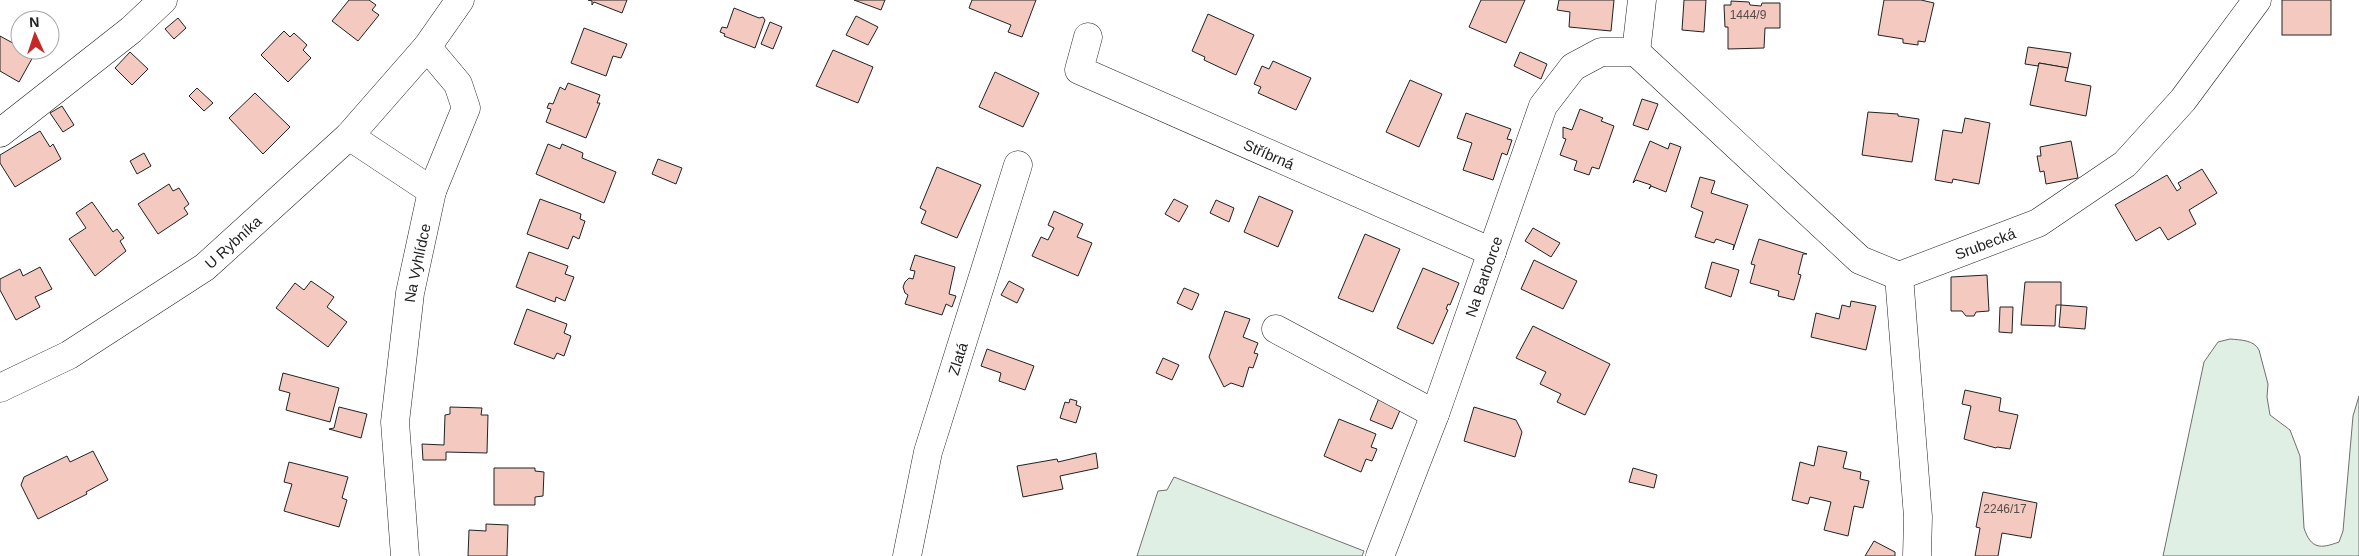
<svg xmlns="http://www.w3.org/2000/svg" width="2359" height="556" viewBox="0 0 2359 556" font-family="Arial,sans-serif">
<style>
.green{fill:#e0efe3;stroke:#6f6f6f}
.building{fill:#f3c9c0;stroke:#222}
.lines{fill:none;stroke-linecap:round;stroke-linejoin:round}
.minor-casing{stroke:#222;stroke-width:29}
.minor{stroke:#fff;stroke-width:28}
.labels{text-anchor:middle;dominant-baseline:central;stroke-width:4;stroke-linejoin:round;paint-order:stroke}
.number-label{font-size:12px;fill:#564c4a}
.street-label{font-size:15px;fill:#222;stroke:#fff}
</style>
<rect width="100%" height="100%" fill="#fff"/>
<g class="green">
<path d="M2230,339C2241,340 2254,340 2259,350L2268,384L2267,397L2270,415L2290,430L2300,456L2304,528C2311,549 2320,549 2339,542L2343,531L2353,416L2359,396V556H2163L2204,362L2218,342Z"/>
<path d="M1174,477L1364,551L1362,556H1137L1158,491L1167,490Z"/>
</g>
<g class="building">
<path d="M349,0H369L376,5L372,10L379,15L358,41L332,21Z"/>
<path d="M588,0H627L622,13L594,2L592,5V1Z"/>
<path d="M854,0H885L881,10Z"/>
<path d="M972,0H1036L1022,37L1008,32L1011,25L969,8Z"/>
<path d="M1481,0H1525L1506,43L1469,27Z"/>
<path d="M1559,0H1614L1611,31L1569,27L1570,12L1557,10Z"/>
<path d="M1684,0H1706L1704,32L1682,30Z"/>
<path d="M1884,0H1921L1934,3L1925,42L1918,41V45L1903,43V39L1878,35Z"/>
<rect x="2282" y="0" width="49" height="35"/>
<path d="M1731,1L1749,2L1750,5L1761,6L1762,3H1780V28H1765L1764,48L1728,49V27H1725L1724,5H1731Z"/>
<path d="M734,8L759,18L763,17L765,20L755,48L724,36L725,34L720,32L722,27L727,28Z"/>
<path d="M1208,14L1254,35L1236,75L1204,60L1205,57L1192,51Z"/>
<path d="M856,16L878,27L868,45L846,35Z"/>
<path d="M178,18L186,28L174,39L165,29Z"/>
<path d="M770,22L782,27L773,49L761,44Z"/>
<path d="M584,28L627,44L621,58L613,56L606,76L571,63Z"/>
<path d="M284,31L290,37L294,33L307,45L303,50L311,58L288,82L261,55Z"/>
<path d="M0,36L20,47V50L34,55L19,82L0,71Z"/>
<path d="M2028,47L2071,53L2068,68L2039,63L2038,66L2025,64Z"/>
<path d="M833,50L873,67L858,103L816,86Z"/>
<path d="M130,52L148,69L132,85L115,68Z"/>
<path d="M1520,52L1547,64L1541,79L1514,66Z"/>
<path d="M1273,61L1311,78L1296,110L1258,93L1261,87L1254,84L1262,66L1269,69Z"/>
<path d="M2039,63L2068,68L2065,81L2091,86L2086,116L2030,105Z"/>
<path d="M995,72L1039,93L1023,127L979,107Z"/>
<path d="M1410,80L1442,94L1419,147L1386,132Z"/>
<path d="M568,83L600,95L597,103H600L586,138L546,122L551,109L547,108L549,103L553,104L560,87L565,90Z"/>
<path d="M197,88L213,103L204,111L189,96Z"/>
<path d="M255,93L290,127L263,154L229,118Z"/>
<path d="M1642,99L1658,104L1648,130L1633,125Z"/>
<path d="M62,106L74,125L63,132L50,113Z"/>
<path d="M1580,109L1603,118L1601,121L1614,126L1599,169L1592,167L1589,175L1574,170L1577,161L1560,155L1566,139L1563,138V127L1572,130Z"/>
<path d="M1868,112L1898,114V116L1919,119L1912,162L1862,155Z"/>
<path d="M1466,113L1511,129L1507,139L1512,140L1507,155L1502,153L1493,180L1463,170L1472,143L1457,138Z"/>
<path d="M1965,118L1990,123L1979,184L1953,179L1952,183L1935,180L1943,130L1962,133Z"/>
<path d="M40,131L50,147L53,144L61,159L15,187L0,163V155Z"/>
<path d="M1650,141L1668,149L1670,143L1681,147L1666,192L1651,186L1649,189L1651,185L1636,180L1633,183Z"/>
<path d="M2071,141L2078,178L2046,184L2044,171L2040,172L2037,156H2041L2040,147Z"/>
<path d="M548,144L560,149L562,144L583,153L582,158L616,172L604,203L536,174Z"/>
<path d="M144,153L151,166L137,174L130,161Z"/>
<path d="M658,159L682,168L676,184L652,174Z"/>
<path d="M937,167L981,185L957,238L921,223L926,211L920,208Z"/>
<path d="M2202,169L2217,193L2189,210L2196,224L2168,240L2160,227L2136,241L2115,205L2167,175L2177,191L2181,188L2178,183Z"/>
<path d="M1700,177L1715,181L1711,193L1748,205L1733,250L1734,245L1716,239L1714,243L1695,237L1703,212L1691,207Z"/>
<path d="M169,184L173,191L179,188L189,204L184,208L188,214L158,234L138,204Z"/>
<path d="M1259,196L1293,211L1278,247L1244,232Z"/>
<path d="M540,199L581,214L580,219L585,221L579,239L573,236L568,249L527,234Z"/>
<path d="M1174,199L1188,206L1179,222L1165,214Z"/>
<path d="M1216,200L1234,208L1229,222L1210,213Z"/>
<path d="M92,202L113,232L117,229L124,238L120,241L126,251L95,276L69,239L86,228L76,213Z"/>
<path d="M1054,211L1083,224L1077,237L1092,243L1078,276L1032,256L1041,237L1048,240L1054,228L1048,225Z"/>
<path d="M1533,228L1560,243L1551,257L1525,241Z"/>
<path d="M1365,234L1400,249L1373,312L1338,298Z"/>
<path d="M1759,239L1807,254H1803L1798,274L1801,275L1794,300L1778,296L1779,291L1750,283L1755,265L1751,264Z"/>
<path d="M529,252L568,266L565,274L574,277L565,301L556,297L555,302L516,287Z"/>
<path d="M915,255L955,267L949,294L956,296L952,307L946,304L942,315L905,304L908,295L905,293L903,287L905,282L909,278L913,279L915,271L910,270Z"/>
<path d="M1534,260L1577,281L1563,309L1521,289Z"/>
<path d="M1712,262L1739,270L1731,297L1705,288Z"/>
<path d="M40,267L52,289L35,297L40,307L16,320L0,290V279L20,269L23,276Z"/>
<path d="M1423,268L1459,283L1450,305L1448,304L1446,309L1448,310L1433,344L1397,328Z"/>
<path d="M1987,275L1989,311L1976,312L1974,316H1966L1962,311H1951V277Z"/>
<path d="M311,281L334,297L327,307L347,322L328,347L276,308L295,283L304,290Z"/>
<path d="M1009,281L1024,289L1017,303L1001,295Z"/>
<path d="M2025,282H2061V305H2056L2055,326L2021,325Z"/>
<path d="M1184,288L1199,294L1192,310L1177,303Z"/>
<path d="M1851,301L1876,306L1866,350L1811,337L1816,313L1839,319L1842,305L1850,307Z"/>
<path d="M2061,305L2087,307L2085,329L2059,327Z"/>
<path d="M2000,307H2013L2012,333L1999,332Z"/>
<path d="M527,309L567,324L564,333L571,336L564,356L557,353L554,359L514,344Z"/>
<path d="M1225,311L1250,319L1243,337L1258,343L1254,353L1258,354L1253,368L1249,367L1243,387L1231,383L1224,387L1209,357Z"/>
<path d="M1533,326L1610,364L1585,415L1557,402L1561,394L1540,384L1546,372L1516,358Z"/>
<path d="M987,349L1034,366L1025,390L999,381L1001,373L981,366Z"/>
<path d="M1163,358L1179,365L1172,380L1156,373Z"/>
<path d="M283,373L339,388L330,422L286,410L290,393L279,390Z"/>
<path d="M1965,390L2001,398L1999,411L2018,415L2010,449L1997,447L1996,448L1964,439L1971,406L1962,404Z"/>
<path d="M1379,398L1401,408L1392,429L1370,420Z"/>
<path d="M1070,399L1077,401L1076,405L1081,407L1076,423L1060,418L1065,402L1069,403Z"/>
<path d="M339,407L367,414L361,438L329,429L334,428Z"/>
<path d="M450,407L482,408L481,415H488L487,453L446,452V460H423L422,444L444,445L445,415L450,414Z"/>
<path d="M1474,407L1516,420L1522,432L1515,457L1464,441Z"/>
<path d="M1339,419L1376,434L1371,447L1377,449L1372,461L1366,459L1361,472L1324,456Z"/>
<path d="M1818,446L1847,452L1843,468L1861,472L1860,479L1869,481L1863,508L1854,506L1848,536L1824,530L1831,502L1810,497L1808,504L1792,500L1800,462L1814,466Z"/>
<path d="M93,451L108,480L86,492L87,494L38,519L21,485L24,477L67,456L70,462Z"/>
<path d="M1096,453L1098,468L1060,476L1063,489L1023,497L1017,466L1057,459L1058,462Z"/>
<path d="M289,462L348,477L342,498L347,500L339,527L284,511L292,484L284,482Z"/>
<path d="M494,468H535V471L544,472L543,496L535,497V505H494Z"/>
<path d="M1633,468L1657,475L1654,488L1629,482Z"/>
<path d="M1983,492L2037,503L2031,538L2002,533L1998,556H1975L1980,528L1976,527Z"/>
<path d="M486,524L508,525L507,556H468L469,530L486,531Z"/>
<path d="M1874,541L1895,552V556H1865Z"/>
</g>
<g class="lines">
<defs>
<g id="minor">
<path id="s1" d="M1088,37L1079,70L1492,252"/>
<path d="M1636,52L1642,0"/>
<path d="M0,133L131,30L163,0"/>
<path d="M349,136L432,191"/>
<path id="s2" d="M1899,276L2038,223L2125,164L2183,100L2257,0"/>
<path d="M1899,276L1918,517L1917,556"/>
<path d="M1276,329L1435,414"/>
<path id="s3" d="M0,388L69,355L205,267L349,136L427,47L460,0"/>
<path id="s4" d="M405,556L395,422L410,293L432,191L466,108L458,84L427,47"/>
<path id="s5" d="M907,556L928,452L1018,165"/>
<path id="s6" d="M1380,556L1435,414L1543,106L1573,67L1601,52H1636L1860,260L1899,276"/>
</g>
</defs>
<use href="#minor" class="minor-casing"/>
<use href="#minor" class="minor"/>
</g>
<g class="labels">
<g class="number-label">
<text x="1748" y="15">1444/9</text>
<text x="2005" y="509">2246/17</text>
</g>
<g class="street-label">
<text stroke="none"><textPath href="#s1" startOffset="242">Stříbrná</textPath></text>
<text stroke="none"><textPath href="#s3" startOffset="276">U Rybníka</textPath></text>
<text stroke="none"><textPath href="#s2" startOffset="92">Srubecká</textPath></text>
<text stroke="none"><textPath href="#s4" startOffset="295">Na Vyhlídce</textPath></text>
<text stroke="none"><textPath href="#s6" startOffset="298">Na Barborce</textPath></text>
<text stroke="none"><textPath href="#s5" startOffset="204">Zlatá</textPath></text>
</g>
</g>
<g transform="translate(35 35) rotate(357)"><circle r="24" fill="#ffffff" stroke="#a7a7a7"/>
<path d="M0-4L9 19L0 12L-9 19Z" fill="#c62828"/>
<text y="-8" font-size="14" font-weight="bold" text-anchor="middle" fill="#222222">N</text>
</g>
</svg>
